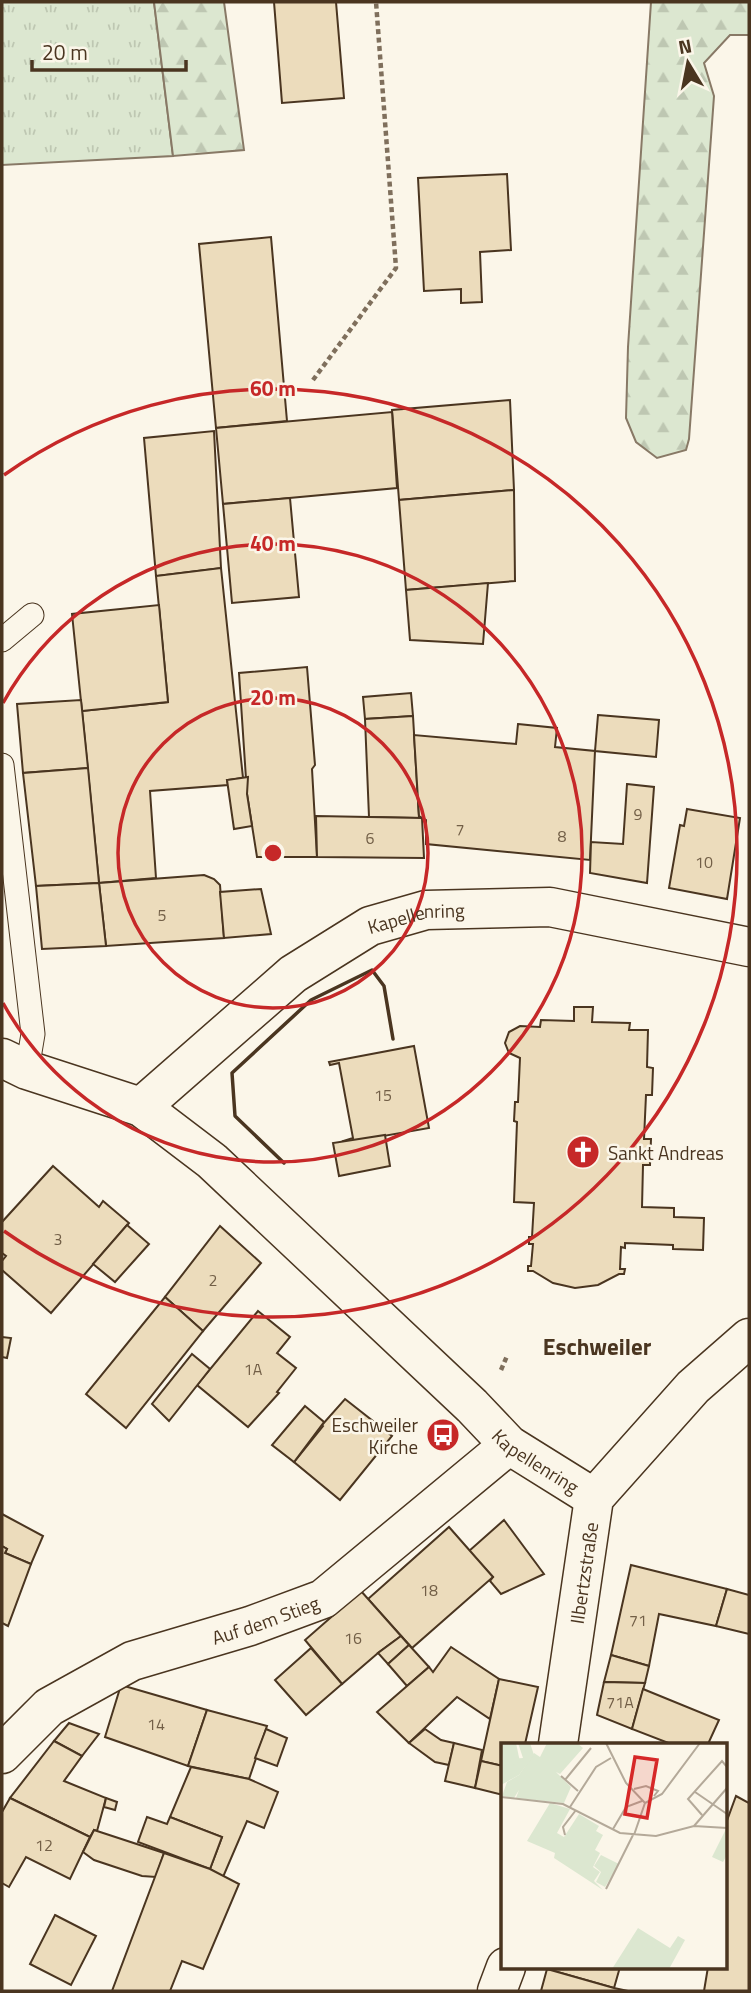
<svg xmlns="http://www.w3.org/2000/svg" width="751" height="1993" viewBox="0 0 751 1993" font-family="'Titillium Web',sans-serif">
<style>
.grass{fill:url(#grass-tufts);stroke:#887966;stroke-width:2}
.forest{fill:url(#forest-firs);stroke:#887966;stroke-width:2}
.building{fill:#ecdcbc;stroke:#4a3520;stroke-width:2}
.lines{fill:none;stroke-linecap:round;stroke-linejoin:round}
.service-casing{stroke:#4a3520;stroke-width:25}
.minor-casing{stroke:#4a3520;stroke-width:41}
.path{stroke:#7f6f5c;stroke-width:4.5;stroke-dasharray:5 3.5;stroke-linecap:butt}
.service{stroke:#fbf6e9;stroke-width:23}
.minor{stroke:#fbf6e9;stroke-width:38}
.wall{stroke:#4a3520;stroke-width:3.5}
.ring{fill:none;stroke:#c62828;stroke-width:3.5}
.labels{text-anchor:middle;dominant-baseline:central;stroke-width:5;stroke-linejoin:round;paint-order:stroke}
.number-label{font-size:16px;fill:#725f47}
.street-label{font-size:19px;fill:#4a3520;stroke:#fbf6e9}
.poi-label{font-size:19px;fill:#4a3520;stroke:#fbf6e9;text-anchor:start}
.quarter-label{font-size:23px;font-weight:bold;fill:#4a3520;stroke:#fbf6e9}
.inset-road{fill:none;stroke:#b4a999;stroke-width:2}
.view{fill:#d62828;fill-opacity:0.15;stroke:#d62828;stroke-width:3.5}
.inset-edge{fill:none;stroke:#4a3520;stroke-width:3.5}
.centre{fill:#c62828;stroke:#fbf6e9;stroke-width:3.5}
.ring-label{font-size:21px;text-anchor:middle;font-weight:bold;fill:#c62828;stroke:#fbf6e9;stroke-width:5;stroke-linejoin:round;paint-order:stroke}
</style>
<defs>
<pattern id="grass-tufts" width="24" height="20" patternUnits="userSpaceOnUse" patternTransform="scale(1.75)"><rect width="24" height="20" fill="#dce7d0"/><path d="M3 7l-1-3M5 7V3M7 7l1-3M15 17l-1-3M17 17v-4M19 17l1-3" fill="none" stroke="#bec7b2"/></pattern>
<pattern id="forest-firs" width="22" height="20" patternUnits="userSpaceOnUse" patternTransform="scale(1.75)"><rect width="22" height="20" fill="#dce7d0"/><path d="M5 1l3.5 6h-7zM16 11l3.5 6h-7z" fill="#bec7b2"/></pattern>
</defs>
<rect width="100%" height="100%" fill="#fbf6e9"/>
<path class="grass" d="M2,2H154L173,156L2,165Z"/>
<g class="forest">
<path d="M154,2H224L244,150L173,156Z"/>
<path d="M651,2H749V35H730L704,63L714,96L689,439L686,450L657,458L636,442L626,418L628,347Z"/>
</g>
<g class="building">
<path d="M274,2H336L344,98L282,103Z"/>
<path d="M507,174L511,250L480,252L482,302L461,303V289L424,291L418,178Z"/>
<path d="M271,237L287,421L216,428L199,244Z"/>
<path d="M510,400L514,490L399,500L392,410Z"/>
<path d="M392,412L397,488L223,504L216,428Z"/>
<path d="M214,431L221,568L156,576L144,438Z"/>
<path d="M514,490L515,581L406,590L399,500Z"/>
<path d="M290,498L299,597L232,603L223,504Z"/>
<path d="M221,568L243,778L227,780L228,785L150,791L156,878L99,883L82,711L168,702L156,576Z"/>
<path d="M488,583L483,644L410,640L406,590Z"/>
<path d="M159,605L168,702L82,711L72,614Z"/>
<path d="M307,667L315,765L312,769L317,857H257L247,794L239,673Z"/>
<path d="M411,693L413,716L365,719L363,697Z"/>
<path d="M81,700L88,768L23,773L17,704Z"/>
<path d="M598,715L659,720L656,757L595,751Z"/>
<path d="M413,716L419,818L369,817L365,719Z"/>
<path d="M518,724L557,728L555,747L595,751L590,860L426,844V820L419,816L414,735L516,744Z"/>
<path d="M88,768L99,883L36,886L23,773Z"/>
<path d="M248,777L247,794L252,826L234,829L227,780Z"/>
<path d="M627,784L654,787L647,883L590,873L591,842L623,844Z"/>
<path d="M687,809L740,818L727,899L669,888L680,825L684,826Z"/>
<path d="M316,816L422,818L424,858L317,857Z"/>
<path d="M204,875L214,879L220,885L224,938L106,946L99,883Z"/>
<path d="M99,883L106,946L42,949L36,886Z"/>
<path d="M261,889L271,934L224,938L220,892Z"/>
<path d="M574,1007H593L592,1022L630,1023L629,1030H648L647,1067L653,1068L652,1095H646L644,1139H651L650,1165H643L642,1207L674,1208V1217L704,1218L703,1250L673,1249V1245L625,1243V1248L621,1247L620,1269H625L624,1274H619L598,1285L575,1288L553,1283L533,1271H528V1266H531L533,1244H529V1237H532L534,1203L514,1202L517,1122L514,1121L515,1102H518L520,1058L509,1053L505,1043L509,1032L520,1026L540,1027L541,1020L574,1021Z"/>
<path d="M414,1046L429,1128L344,1143L343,1141L353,1138L339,1063L330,1065L329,1062Z"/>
<path d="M385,1135L390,1166L339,1176L333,1143Z"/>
<path d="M53,1166L99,1207L103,1201L129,1223L51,1313L2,1270V1261L6,1256L2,1253V1222Z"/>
<path d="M127,1225L149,1244L115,1282L93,1264Z"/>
<path d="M220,1226L261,1263L203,1331L165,1297Z"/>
<path d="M165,1297L203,1331L126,1428L86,1394Z"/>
<path d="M258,1311L290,1337L277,1353L296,1368L277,1392L279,1393L248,1427L197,1385Z"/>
<path d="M2,1337L11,1338L7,1358L2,1357Z"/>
<path d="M192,1354L210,1369L169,1421L152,1404Z"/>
<path d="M345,1399L392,1436L340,1500L294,1462L323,1426L322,1425Z"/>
<path d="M305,1406L324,1422L294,1462L272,1445Z"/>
<path d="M2,1514L43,1536L31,1564L5,1553L7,1549L2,1546Z"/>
<path d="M504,1520L544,1574L501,1594L490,1581L493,1577L469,1551Z"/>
<path d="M449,1527L493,1577L412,1648L368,1599Z"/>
<path d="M2,1546L7,1549L5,1553L31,1564L8,1626L2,1623Z"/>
<path d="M631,1565L727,1589L716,1626L659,1614L649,1666L611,1655Z"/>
<path d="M727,1589L749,1595V1634L716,1626Z"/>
<path d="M361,1591L401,1636L378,1653L342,1684L305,1640Z"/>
<path d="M401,1636L409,1645L388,1664L378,1653Z"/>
<path d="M409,1645L429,1667L407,1686L388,1664Z"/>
<path d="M451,1647L499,1679L490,1719L457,1697L409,1743L377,1712L429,1667L433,1672Z"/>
<path d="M311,1648L342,1684L306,1715L275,1680Z"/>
<path d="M611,1655L649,1666L645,1683L604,1682Z"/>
<path d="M499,1679L538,1687L525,1744H503V1766L481,1761Z"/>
<path d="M604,1682L645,1683L632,1729L597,1715Z"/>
<path d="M121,1685L207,1710L188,1766L105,1737Z"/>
<path d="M643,1689L719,1720L708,1744H671L632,1729Z"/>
<path d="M207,1710L267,1726L249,1779L188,1766Z"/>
<path d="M69,1723L99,1734L82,1756L54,1741Z"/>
<path d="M266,1729L287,1738L277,1766L255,1758Z"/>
<path d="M425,1729L441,1740L454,1743L449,1765L435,1762L409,1743Z"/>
<path d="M54,1741L82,1756L64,1781L106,1798L97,1831L94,1830L90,1837L10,1798Z"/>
<path d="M454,1743L482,1750L475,1788L445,1781Z"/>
<path d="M481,1761L503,1766V1795L475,1788Z"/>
<path d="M191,1767L249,1779L278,1792L264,1828L247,1821L223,1877L210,1869L222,1837L170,1817Z"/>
<path d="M736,1796L749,1803V1991H704L708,1967H725V1826Z"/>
<path d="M10,1798L90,1837L70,1879L26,1857L9,1887L2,1883V1812Z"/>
<path d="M106,1798L117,1802L115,1810L104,1807Z"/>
<path d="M147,1817L167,1824L170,1817L222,1837L210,1869L138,1842Z"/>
<path d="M94,1830L164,1853L156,1877L142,1876L94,1860L83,1852Z"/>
<path d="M164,1853L210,1869L239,1884L203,1969L182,1961L170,1991H112Z"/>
<path d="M55,1915L96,1936L71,1985L30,1964Z"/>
<path d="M547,1967H620L614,1988L547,1969Z"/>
<path d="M547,1969L614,1988L628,1991H541Z"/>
</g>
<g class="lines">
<defs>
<g id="service">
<path d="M2,640L32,615"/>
<path d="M2,765L33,1034L27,1070"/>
</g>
<g id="minor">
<path id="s1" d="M2,1058L27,1070L141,1107L212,1161L472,1406L509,1445L594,1498"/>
<path id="s2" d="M141,1107L293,974L370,926L426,910L550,907L749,947"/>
<path id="s3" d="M558,1744L594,1498L693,1387L749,1338"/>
<path id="s4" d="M2,1754L49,1707L132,1661L250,1626L323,1599L509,1445"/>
<path d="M497,1991L506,1967"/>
</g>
</defs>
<use href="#service" class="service-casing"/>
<use href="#minor" class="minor-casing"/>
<g class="path">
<path d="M313,380L396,268L376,2"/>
<path d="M501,1370L507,1356"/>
</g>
<use href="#service" class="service"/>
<use href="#minor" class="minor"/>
<path class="wall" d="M284,1163L235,1116L232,1073L311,1000L372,970L384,986L393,1039"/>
</g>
<g class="ring">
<circle cx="273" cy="853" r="155"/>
<path d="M3 703A309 309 0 1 1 3 1003"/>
<path d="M4 475A464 464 0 1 1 4 1231"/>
</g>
<defs>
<symbol id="church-disc" viewBox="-11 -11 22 22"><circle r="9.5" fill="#c62828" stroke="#fbf6e9"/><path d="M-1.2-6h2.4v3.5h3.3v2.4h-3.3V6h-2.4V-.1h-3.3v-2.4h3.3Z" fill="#fff"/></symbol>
<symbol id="bus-disc" viewBox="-11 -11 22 22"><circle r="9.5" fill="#c62828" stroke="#fbf6e9"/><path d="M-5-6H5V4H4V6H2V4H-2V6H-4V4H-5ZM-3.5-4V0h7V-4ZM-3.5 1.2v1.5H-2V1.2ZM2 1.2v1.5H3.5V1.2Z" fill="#fff"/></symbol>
</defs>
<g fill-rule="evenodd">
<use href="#church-disc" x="564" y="1133" width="38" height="38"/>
<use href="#bus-disc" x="424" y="1416" width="38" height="38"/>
</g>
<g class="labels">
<g class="number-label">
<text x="638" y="814">9</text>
<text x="460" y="829">7</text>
<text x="562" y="836">8</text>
<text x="370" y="838">6</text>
<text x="704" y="862">10</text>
<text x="162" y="915">5</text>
<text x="383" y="1095">15</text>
<text x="58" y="1239">3</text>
<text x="213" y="1280">2</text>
<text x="253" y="1369">1A</text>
<text x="429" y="1590">18</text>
<text x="638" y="1620">71</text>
<text x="353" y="1638">16</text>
<text x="620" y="1702">71A</text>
<text x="156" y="1724">14</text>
<text x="44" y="1845">12</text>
</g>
<g class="street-label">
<text stroke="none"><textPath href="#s2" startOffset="340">Kapellenring</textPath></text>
<text stroke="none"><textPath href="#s1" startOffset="679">Kapellenring</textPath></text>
<text stroke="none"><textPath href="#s3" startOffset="173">Ilbertzstraße</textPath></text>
<text stroke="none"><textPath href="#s4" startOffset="301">Auf dem Stieg</textPath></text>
</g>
<g class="poi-label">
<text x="608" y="1152">Sankt Andreas</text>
<text x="418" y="1424" text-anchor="end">Eschweiler<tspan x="418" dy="22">Kirche</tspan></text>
</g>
<g class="quarter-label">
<text x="597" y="1346">Eschweiler</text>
</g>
</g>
<g transform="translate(501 1743)">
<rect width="226" height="226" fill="#fbf6e9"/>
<path d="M46,0H76L82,5L59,31L55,29L70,44L63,60L15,55L18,47L13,55L1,53L6,39L18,32L33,10L39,14ZM49,60L69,66L56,90L63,94L78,71L98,83L95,88L102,92L94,107L99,110L92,124L99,129L93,138L102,147L53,115L54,110L26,98ZM225,86L226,112L222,119L211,114ZM137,185L169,205L177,193L184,197L168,226H111Z" fill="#dce7d0"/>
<path d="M17,0H29L33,12L18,32L0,42V17L22,15Z" fill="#dce7d0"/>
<path d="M100,112L118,121L104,144L95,139L100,129L93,123Z" fill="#dce7d0"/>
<path d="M0,0H15L19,19L3,26Z" fill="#dce7d0"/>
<path class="inset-road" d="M105,0L125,40L144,60M60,33L77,48M64,37L90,5M133,46L145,43L157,48L153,53M194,49L226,71M0,54L62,61L119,90L155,93L193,83L226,85M69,64L95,24L110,15M201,72L187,56L221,18L226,24M193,83L226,45M112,86L125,64L141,58M64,92L62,84L75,67M133,92L144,60L161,51L199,0M105,146L132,92"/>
<path class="view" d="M134,14L156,17L146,75L124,71Z"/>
<rect width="226" height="226" class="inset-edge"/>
</g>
<circle cx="273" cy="853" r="10" class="centre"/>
<g class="ring-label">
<text x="273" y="396">60 m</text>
<text x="273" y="551">40 m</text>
<text x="273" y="705">20 m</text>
</g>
<rect width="751" height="1993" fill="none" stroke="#4a3520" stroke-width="7"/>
<g transform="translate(688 63) rotate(350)" stroke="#fbf6e9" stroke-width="5" paint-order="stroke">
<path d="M0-5L12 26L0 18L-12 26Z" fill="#4a3520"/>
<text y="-10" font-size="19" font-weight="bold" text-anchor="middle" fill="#4a3520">N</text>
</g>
<path d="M32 60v10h154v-10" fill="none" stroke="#4a3520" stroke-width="3.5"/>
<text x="42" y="60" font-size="21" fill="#4a3520" stroke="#fbf6e9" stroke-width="5" paint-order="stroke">20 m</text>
</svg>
